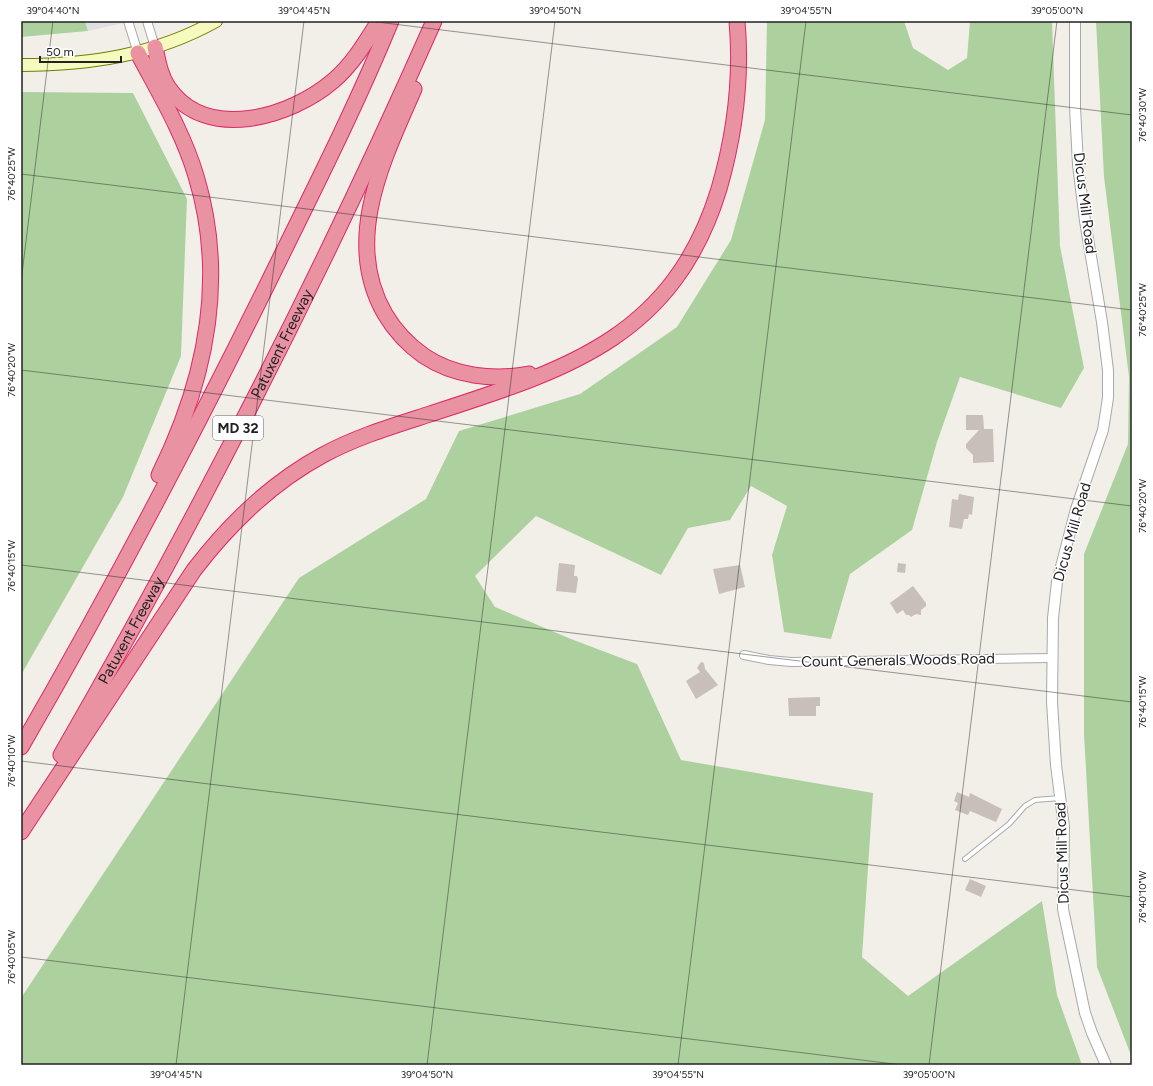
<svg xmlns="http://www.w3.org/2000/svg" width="1153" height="1086" viewBox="0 0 1153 1086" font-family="Figtree,sans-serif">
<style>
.residential{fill:#e0dfdf}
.forest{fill:#add19e}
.building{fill:#c7bfb8}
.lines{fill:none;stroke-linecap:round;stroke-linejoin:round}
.service-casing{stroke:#a9a9a9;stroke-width:6}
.minor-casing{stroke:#a9a9a9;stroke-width:10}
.tertiary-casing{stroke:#a9a9a9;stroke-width:12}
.secondary-casing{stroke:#707d05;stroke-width:14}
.motorway-casing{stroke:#dc2a67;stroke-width:17}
.service{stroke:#fff;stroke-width:4}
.minor{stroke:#fff;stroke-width:8}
.tertiary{stroke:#fff;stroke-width:10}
.secondary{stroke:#f7fabf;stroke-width:12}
.motorway{stroke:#e892a2;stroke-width:15}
.ticks{fill:none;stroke:#222;stroke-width:1;stroke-opacity:0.45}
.labels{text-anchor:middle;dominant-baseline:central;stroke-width:3;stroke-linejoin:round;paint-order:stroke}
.shield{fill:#fff;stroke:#646464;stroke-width:1}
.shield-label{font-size:14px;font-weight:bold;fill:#222}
.street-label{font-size:15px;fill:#222;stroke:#fff}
.neatline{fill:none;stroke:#222;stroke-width:1.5}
.ticks-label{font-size:10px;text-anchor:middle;fill:#222}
</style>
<rect width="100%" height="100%" fill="#f2efe9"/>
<path class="residential" d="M85,21H132L88,31Z"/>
<g class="forest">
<path d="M21,21H85L88,31L21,37Z"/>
<path d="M767,21H904L913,48L948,70L967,58L970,21H1052L1060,246L1084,368L1061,408L960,377L937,442L912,530L850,574L831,639L784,632L772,555L787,506L751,486L730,520L688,528L661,575L536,516L475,576L495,607L571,639L637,664L681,760L873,793L862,957L908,996L1042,901L1057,995L1082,1065H21V998L299,578L426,499L459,431L580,394L677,327L731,240L765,120Z"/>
<path d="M1096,21H1132V1058L1097,967L1084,734V554L1128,444L1129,377L1104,177Z"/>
<path d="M21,92L133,93L187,199L181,356L123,497L21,675Z"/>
</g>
<g class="building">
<path d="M966,415H983L984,429H993L994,462L973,463V455L966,448V444L979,430H966Z"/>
<path d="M959,494L974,497L972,515L969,514L968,519H964L962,529L949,527L952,499L958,500Z"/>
<path d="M559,563L575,565L574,576H577L578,579L576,593L556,591Z"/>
<path d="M898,563L906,564L905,573L897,572Z"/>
<path d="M740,565L745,587L719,594L713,569Z"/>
<path d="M913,586L926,603V606L921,610V615L916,614L911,617L909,615H906L903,610L897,614L890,603Z"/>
<path d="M701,662L704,663L705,669L718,685L696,699L686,681L700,672L697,668Z"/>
<path d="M820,697V706H816V716H789L788,698Z"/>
<path d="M957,792L969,797L970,793L1002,809L996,822L970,811L968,815L955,810L958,803L954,801Z"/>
<path d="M970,879L986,886L981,897L965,890Z"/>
</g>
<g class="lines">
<defs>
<path id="service" d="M965,859L1009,824L1025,806L1035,800L1060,798"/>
<g id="minor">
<path d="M128,21L138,53"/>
<path d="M147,21L155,47"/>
<path d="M744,655L769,660L791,662L1052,658"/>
</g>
<path id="tertiary" d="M1075,21V107L1078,165L1085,221L1102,322L1108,370V398L1103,430L1076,509L1057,582L1053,618L1052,702L1056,765L1064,827L1063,909L1085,1013L1092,1033L1106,1065"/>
<path id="secondary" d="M21,65C90,65 155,55 216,21"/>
<g id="motorway">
<path d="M155,47C158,61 160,75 168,87C206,143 291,117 333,81C352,65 366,42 379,21"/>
<path d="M138,53C159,93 183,132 196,176C227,278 206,380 159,475"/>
<path d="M414,89C384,158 342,240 385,314C395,331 407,344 424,356C454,376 493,381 529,374"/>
<path d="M21,747C109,595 191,439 269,281C311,195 355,109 391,21"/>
<path id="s1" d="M61,755C198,517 323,272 434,21"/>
<path d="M21,832L194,570C230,523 271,483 323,455C356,437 393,426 430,414C565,370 673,339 719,189C735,134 742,78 737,21"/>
</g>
</defs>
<use href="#service" class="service-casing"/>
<use href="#minor" class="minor-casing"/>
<use href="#tertiary" class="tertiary-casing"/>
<use href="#secondary" class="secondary-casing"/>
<use href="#motorway" class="motorway-casing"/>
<use href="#service" class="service"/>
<use href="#minor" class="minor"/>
<use href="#tertiary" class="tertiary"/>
<use href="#secondary" class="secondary"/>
<use href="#motorway" class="motorway"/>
</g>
<path class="ticks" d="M369,21L1132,115M21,174L1132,310M21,282L53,21M21,370L1132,506M21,565L1132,702M21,761L1132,897M21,957L902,1065M176,1065L304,21M427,1065L555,21M678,1065L806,21M929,1065L1057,21"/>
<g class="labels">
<rect class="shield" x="213" y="416" width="50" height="24" rx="3"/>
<g class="shield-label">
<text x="238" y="428">MD 32</text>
</g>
<g class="street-label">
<text transform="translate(1085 203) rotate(83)">Dicus Mill Road</text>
<text stroke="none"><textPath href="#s1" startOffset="467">Patuxent Freeway</textPath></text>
<text transform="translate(1072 532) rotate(-74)">Dicus Mill Road</text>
<text stroke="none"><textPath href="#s1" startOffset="143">Patuxent Freeway</textPath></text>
<text transform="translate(898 660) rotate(-1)">Count Generals Woods Road</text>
<text transform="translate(1062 853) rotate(-92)">Dicus Mill Road</text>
</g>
</g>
<rect width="1153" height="1086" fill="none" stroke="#ffffff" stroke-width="44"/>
<path d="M40 56v6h81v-6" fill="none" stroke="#222222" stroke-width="2"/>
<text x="46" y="56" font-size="12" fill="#222222" stroke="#ffffff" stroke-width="3" paint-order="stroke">50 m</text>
<rect x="22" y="22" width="1109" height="1042" class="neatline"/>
<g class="ticks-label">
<text x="53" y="14">39°04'40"N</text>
<text x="304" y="14">39°04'45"N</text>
<text x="555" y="14">39°04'50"N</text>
<text x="806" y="14">39°04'55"N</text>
<text x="1057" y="14">39°05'00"N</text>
<text transform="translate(1142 115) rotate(-90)" y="4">76°40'30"W</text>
<text transform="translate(11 174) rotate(-90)" y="4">76°40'25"W</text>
<text transform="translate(1142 310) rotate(-90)" y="4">76°40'25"W</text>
<text transform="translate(11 370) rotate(-90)" y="4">76°40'20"W</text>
<text transform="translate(1142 506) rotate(-90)" y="4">76°40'20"W</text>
<text transform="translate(11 566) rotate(-90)" y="4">76°40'15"W</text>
<text transform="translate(1142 702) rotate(-90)" y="4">76°40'15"W</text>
<text transform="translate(11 761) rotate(-90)" y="4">76°40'10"W</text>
<text transform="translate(1142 897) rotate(-90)" y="4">76°40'10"W</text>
<text transform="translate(11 957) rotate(-90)" y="4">76°40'05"W</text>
<text x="176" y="1078">39°04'45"N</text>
<text x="427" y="1078">39°04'50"N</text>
<text x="678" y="1078">39°04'55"N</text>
<text x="929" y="1078">39°05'00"N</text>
</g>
</svg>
